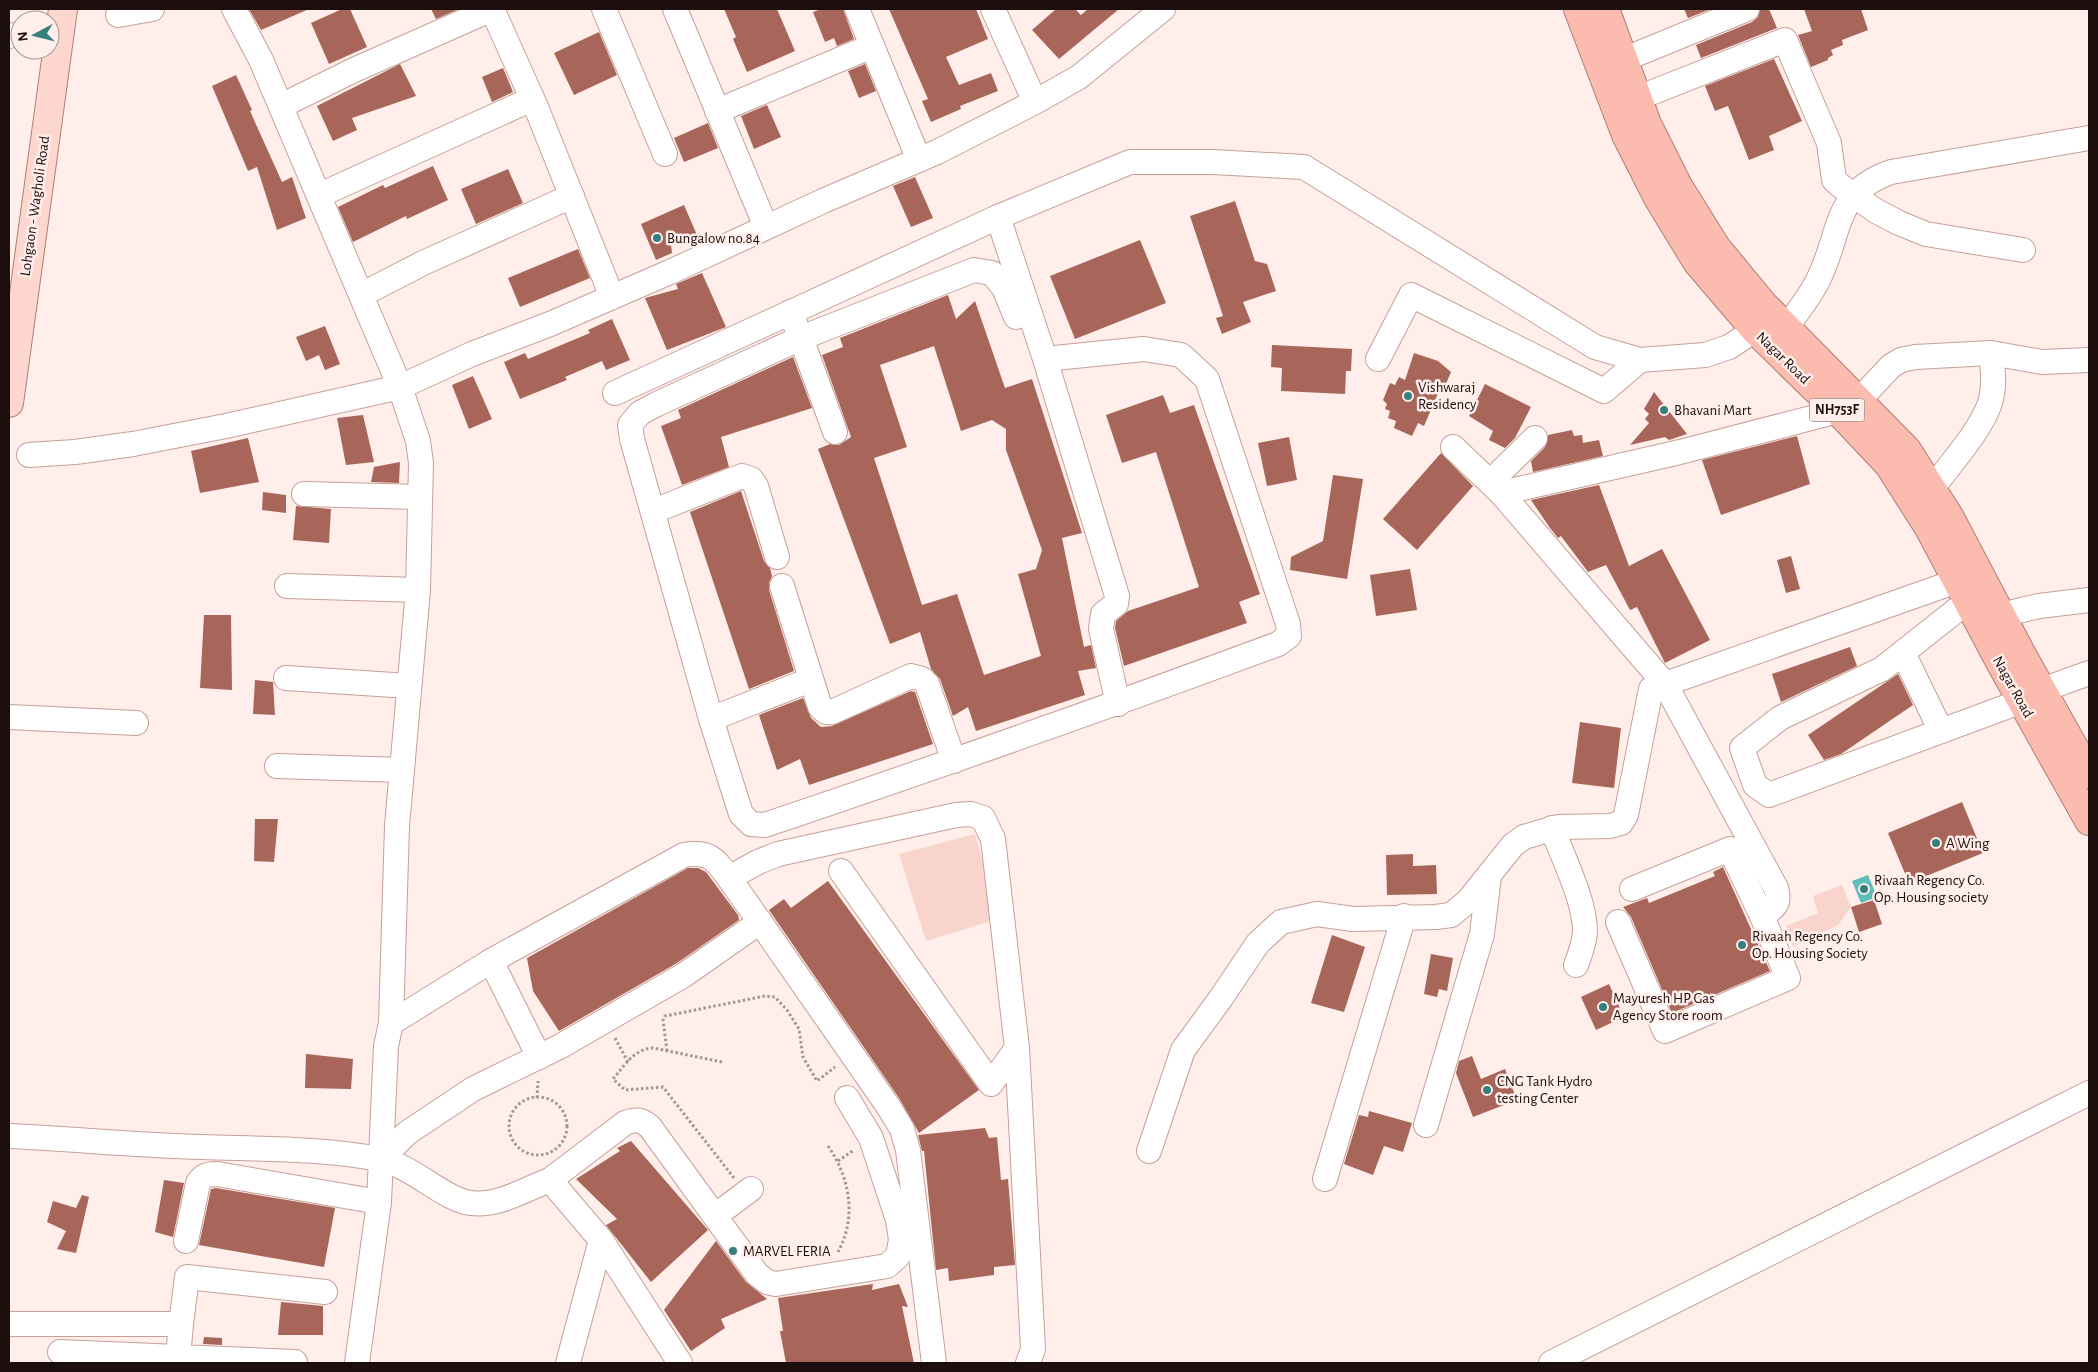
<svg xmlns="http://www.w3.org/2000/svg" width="2098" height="1372" viewBox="0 0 2098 1372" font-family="'Alegreya Sans',sans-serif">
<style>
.green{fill:#f8d4cd}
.water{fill:#5dbcbc}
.building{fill:#a86559;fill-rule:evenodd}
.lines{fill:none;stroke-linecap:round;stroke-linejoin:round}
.minor-casing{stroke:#c6a098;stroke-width:26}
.major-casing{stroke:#ad7e76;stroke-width:30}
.highway-casing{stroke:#ad7e76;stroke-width:30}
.path{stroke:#a69693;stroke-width:3;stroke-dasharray:2.5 2.5;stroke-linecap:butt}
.minor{stroke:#fff;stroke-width:24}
.major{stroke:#fdd6cf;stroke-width:28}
.highway{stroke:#fbbbaf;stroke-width:28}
.poi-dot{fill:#367f7f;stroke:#ffeeea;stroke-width:2}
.labels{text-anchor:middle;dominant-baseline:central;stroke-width:5;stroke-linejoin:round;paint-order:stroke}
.shield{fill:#ffeeea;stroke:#60514f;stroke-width:1}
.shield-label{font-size:14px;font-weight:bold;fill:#1c0e0c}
.street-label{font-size:15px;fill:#1c0e0c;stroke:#ffeeea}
.poi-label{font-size:15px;fill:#1c0e0c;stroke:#ffeeea;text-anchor:start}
</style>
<rect width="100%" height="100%" fill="#ffeeea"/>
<g class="green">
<path d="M975,834L998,919L926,941L899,854Z"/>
<path d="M1842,885L1851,907L1838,925L1793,947L1786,926L1818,913L1813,896Z"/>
</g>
<path class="water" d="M1868,875L1877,897L1861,903L1852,881Z"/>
<g class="building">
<path d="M249,9H309L261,30Z"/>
<path d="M342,9H350L367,47L329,64L311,23Z"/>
<path d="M431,9H459L436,19Z"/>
<path d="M724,9H777L795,51L747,72L733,39L736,37Z"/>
<path d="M821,9H843L854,39L837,46L834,38L825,42L813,12Z"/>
<path d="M889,9H976L988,39L946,57L959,85L991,73L998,91L960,106L961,109L931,122L922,101L928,99Z"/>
<path d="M1056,9H1075L1081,15L1088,9H1119L1059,59L1032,30Z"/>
<path d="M1684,9H1711L1688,18Z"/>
<path d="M1760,9H1769L1777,28L1701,58L1696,45L1752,22L1758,17Z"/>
<path d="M1804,9H1861L1868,30L1842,40L1843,45L1831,50L1833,55L1828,58V60L1811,67L1798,35L1812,31Z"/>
<path d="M599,32L617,75L574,95L554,53Z"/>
<path d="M1774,59L1802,121L1769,136L1774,150L1749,160L1728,106L1715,111L1705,86Z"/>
<path d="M400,64L416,96L352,118L357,130L333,141L317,106Z"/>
<path d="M865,64L876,91L859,98L848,71Z"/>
<path d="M503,68L513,92L492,102L482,77Z"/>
<path d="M236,75L252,110L250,111L282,182L292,177L306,218L277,230L257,167L248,171L212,86Z"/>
<path d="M767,105L781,137L754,149L741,116Z"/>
<path d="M708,123L718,148L684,162L674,138Z"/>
<path d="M433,166L448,200L407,219L406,216L353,242L338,207L383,185L385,188Z"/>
<path d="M508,169L523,203L476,224L461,189Z"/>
<path d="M915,177L933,218L911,227L893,186Z"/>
<path d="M1235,201L1255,261L1267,264L1276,291L1243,302L1251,322L1222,334L1216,318L1223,316L1190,216Z"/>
<path d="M684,205L697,235L671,245L672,253L656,260L641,224Z"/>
<path d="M1140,240L1166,303L1075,339L1050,276Z"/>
<path d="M578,249L590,278L520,307L508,278Z"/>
<path d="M702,273L726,327L667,350L645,298L678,289L676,284Z"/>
<path d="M948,295L956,319L975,301L1005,388L1032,379L1082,533L1062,538L1084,647L1091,645L1096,668L1078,671L1085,695L976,731L968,707L953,716L940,679L931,669L920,632L890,644L818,449L830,444L839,445L851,437L822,355L843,347L840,338ZM934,346L961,431L992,420L1006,429V450L1042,550L1036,569L1018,574L1041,656L984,675L957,594L922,605L874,458L907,447L880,365Z"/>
<path d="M612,319L630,360L606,370L602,361L565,377L567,380L520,399L504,362L525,353L528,359L590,333L588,330Z"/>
<path d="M325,326L340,364L325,370L319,355L306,361L296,337Z"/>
<path d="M1272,345L1352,349L1351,371H1346L1345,394L1281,391L1282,368L1271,367Z"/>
<path d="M1414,353L1438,361L1451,372L1442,393L1439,391L1424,426L1418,423L1412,436L1394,428L1396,421L1388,418L1390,411L1385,409L1387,404L1383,400L1390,383L1395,385L1399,377L1405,380Z"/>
<path d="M793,357L812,408L721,437L729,467L682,485L661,426L681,418L678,410Z"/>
<path d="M473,376L492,419L469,429L452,385Z"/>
<path d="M1485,384L1531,407L1515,438L1505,448L1489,440L1493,431L1469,416Z"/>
<path d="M1654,392L1687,434L1669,440L1665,437L1630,445L1649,423L1645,419L1649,414L1644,409Z"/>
<path d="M1163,395L1170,413L1194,405L1260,594L1239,602L1247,623L1124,666L1115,628L1116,621L1128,611L1199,587L1156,452L1122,463L1106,415Z"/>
<path d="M363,415L374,462L346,465L337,418Z"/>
<path d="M1572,430L1574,436L1582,435L1583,443L1599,440L1603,456L1533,472L1531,461L1545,447L1548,435Z"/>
<path d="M1797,436L1810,484L1721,515L1702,460Z"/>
<path d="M1289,437L1297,480L1267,486L1258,443Z"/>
<path d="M248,438L259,482L200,493L191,451Z"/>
<path d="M1441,453L1473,486L1417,550L1383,519Z"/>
<path d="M400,462L399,483L371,482L374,467Z"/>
<path d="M1333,475L1363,479L1347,579L1290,570L1291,557L1323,541Z"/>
<path d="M1599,485L1629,566L1662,549L1710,640L1665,663L1637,607L1630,610L1606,565L1588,572L1561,536L1558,538L1550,528L1531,500Z"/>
<path d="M741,491L764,561L770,568L772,576L769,583V590L794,671L749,689L690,512Z"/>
<path d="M263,492L286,495V513L262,510Z"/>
<path d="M296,506L331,509L329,543L293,540Z"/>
<path d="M1791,556L1800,589L1786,593L1777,560Z"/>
<path d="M1410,569L1417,610L1376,616L1370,575Z"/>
<path d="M204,615H231L232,690L200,688Z"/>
<path d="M1850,647L1857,666L1781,702L1772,674Z"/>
<path d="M1898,674L1913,705L1841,754L1824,760L1808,735Z"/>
<path d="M255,680L273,682L275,715L253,714Z"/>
<path d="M911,691L915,692L933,744L809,785L800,759L777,770L759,715L803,698L811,718L821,727L832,726Z"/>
<path d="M1580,722L1621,728L1614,788L1572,783Z"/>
<path d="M1962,802L1983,853L1909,883L1888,833Z"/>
<path d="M255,819H278L274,862L254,861Z"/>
<path d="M1413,854V866L1436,865L1437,894L1387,895L1386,855Z"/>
<path d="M1723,867L1770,971L1672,1013L1631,917L1623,907L1647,898L1649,903L1715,876L1713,872Z"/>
<path d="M688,868H698L706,872L738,915L739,920L677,963L559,1031L533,991L527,958Z"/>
<path d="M828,881L979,1090L919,1133L899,1098L769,910L784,899L791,908Z"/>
<path d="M1874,900L1882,924L1859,932L1851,907Z"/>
<path d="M1332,935L1365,947L1344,1012L1311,1003Z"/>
<path d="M1431,954L1453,958L1447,991L1439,989L1437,997L1424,994Z"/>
<path d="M1609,984L1624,1017L1596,1030L1581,997Z"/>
<path d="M306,1054L353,1059L351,1089L305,1088Z"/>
<path d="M1472,1056L1481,1079L1505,1069L1517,1100L1473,1117L1456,1073L1459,1061Z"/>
<path d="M1369,1111L1412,1123L1403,1152L1384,1146L1373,1175L1344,1164L1359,1115L1368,1117Z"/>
<path d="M985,1128L989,1138L997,1137L1001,1180L1008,1179L1015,1265L994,1267V1275L949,1281L948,1268L936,1270L924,1151H922L918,1135Z"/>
<path d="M631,1141L708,1230L651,1282L606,1225L617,1219L576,1179L620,1151L617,1148Z"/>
<path d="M164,1180L184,1183L173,1237L155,1232Z"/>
<path d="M216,1188L335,1208L324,1267L199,1245L211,1189Z"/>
<path d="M82,1195L89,1197L76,1253L57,1249L66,1231L47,1222L53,1201L76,1208Z"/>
<path d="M716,1241L746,1282L767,1299L721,1319L725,1328L691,1351L664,1310Z"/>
<path d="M873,1284L872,1290L899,1284L908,1307L902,1306L914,1363H786L780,1331H783L778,1298Z"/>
<path d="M281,1302L323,1306V1335H278Z"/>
<path d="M204,1337L222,1338V1345L203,1344Z"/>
</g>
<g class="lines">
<defs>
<g id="minor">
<path d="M234,9L261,60L400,387L418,441L421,463L418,590L397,826L391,1023L386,1046L379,1202L357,1363"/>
<path d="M492,9L536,107L612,297"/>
<path d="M604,9L665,154"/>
<path d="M675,9L766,227"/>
<path d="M857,9L919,160"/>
<path d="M993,9L1035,102"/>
<path d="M118,15L152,9"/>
<path d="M9,36L20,34"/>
<path d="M1625,59L1747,9"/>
<path d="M1638,98L1785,40L1829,143L1834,180L1842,187L1876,211L1899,223L1926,234L2023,250"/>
<path d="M281,106L354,70L492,9"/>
<path d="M717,111L872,46"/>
<path d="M320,195L532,99"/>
<path d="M998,217L1045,359L1117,596L1116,604L1103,614L1101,629L1118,704"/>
<path d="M361,295L423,263L572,196"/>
<path d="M1787,327C1797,312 1809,298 1817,282C1842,235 1831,193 1891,172L2089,138"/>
<path d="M1378,359L1411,295L1604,391L1640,360"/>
<path d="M615,393L998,217L1130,162H1213L1304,167L1595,347L1640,360L1705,355L1729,347L1755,330"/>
<path d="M1859,400L1891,366L1901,360L1915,357L1991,353L2042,362L2089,360"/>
<path d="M835,432L801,338L974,270L992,273L1004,288L1016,317"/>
<path d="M29,455L75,452L133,444L226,426L400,387L472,354L550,324L670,272L823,201L937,152L1035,102L1079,77L1163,9"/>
<path d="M1490,482L1535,438"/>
<path d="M1932,489C1950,464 1980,432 1990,403C1995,386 1993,370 1991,353"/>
<path d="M1501,493L1680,452L1838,411"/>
<path d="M304,494L420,497"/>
<path d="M654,511L742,476L751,479L756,486L777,557"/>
<path d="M287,586L418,590"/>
<path d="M782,586L820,707L826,712H832L911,676L922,679L927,684L954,761"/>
<path d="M1968,601L1882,669L1780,718L1742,748L1755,785L1769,795L2022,701"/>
<path d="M2001,615L2039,606L2089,600"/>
<path d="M1903,653L1941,731"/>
<path d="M286,678L409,686"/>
<path d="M810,680L711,719L741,814L751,824L765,825C937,767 1108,707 1278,644L1289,636L1288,624L1207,379L1181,355L1144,349L1045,359"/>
<path d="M2042,690L2089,673"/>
<path d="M9,717L136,723"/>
<path d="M711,719L632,439L630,425L640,413L657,404L801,338L790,312"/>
<path d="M277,766L402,770"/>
<path d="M1552,828C1563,858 1585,900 1585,932C1584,943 1580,955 1576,965"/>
<path d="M841,871L991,1084L1017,1048"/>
<path d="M1632,889L1730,849L1762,916"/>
<path d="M760,922L888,1106L902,1129L908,1150L934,1363"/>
<path d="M1618,922L1665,1031L1788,978L1762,916C1774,908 1781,904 1776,888L1665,684L1957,581"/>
<path d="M491,961L539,1057"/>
<path d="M391,1023L491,961L684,855C710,851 715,859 729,878L758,862L778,854L956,815L971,814L983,818L993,839L1017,1048L1033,1349L1028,1363"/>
<path d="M1426,1125L1482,934L1489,876"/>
<path d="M9,1136C73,1139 137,1145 202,1147C261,1149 321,1148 379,1159C412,1165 444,1200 471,1203C498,1207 525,1189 550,1180L601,1240L680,1363"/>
<path d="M1149,1151L1183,1050L1221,998L1258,943L1281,922L1317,914L1353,919L1436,917L1451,915L1468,901L1513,845L1524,837L1558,827L1610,826L1621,823L1626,815L1651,689L1665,684L1501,493L1453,447"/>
<path d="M381,1159L407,1133L473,1089L561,1046L684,975L760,922L729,878"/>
<path d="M1325,1179L1404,916"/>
<path d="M550,1180L625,1123C636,1119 641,1119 650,1127L757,1274L767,1282L776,1284L887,1266L898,1256L901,1240L898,1220L871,1138L847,1098"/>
<path d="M715,1216L751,1189"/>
<path d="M186,1241L198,1183C203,1175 208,1174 217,1174L379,1202"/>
<path d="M9,1324H181L178,1357L295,1362"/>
<path d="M181,1324L187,1277L325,1292"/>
<path d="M60,1352L178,1357"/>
<path d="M568,1363L601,1240"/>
<path d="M1551,1363L2089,1093"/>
</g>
<path id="major" d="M9,403L63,9"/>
<g id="highway">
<path d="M1578,9L1626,135L1658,198L1697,262L1755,330L1838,411L1889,465L1929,528L2001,664L2089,821"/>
<path d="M1605,9L1647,124L1678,186L1716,247L1763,304L1907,450L1949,516L2021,653L2089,774"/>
</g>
</defs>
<use href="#minor" class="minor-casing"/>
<use href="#major" class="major-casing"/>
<use href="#highway" class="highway-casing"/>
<g class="path">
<path d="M615,1038L628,1062"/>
<path d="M667,1051L663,1020L665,1016L765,996L775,997L787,1010L799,1029L803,1057L817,1081L835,1067"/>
<path d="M722,1062L653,1048C634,1049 625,1065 613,1079L625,1090L663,1087L734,1178"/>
<circle cx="538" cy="1126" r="29"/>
<path d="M537,1098L538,1081"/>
<path d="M828,1146C850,1178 857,1217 838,1252"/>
<path d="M838,1161L854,1150"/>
</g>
<use href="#minor" class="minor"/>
<use href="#major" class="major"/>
<use href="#highway" class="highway"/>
</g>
<g class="poi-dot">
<circle cx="657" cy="238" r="5"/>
<circle cx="1408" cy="396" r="5"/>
<circle cx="1664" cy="410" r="5"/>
<circle cx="1936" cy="843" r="5"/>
<circle cx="1864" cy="889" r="5"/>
<circle cx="1742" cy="945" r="5"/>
<circle cx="1603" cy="1007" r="5"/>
<circle cx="1487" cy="1090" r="5"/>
<circle cx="733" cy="1251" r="5"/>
</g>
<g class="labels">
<rect class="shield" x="1809.5" y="398.5" width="55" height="23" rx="4"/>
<g class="shield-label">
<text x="1837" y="410">NH753F</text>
</g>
<g class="street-label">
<text transform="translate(35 206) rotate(-82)">Lohgaon - Wagholi Road</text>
<text transform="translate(1783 358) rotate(44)">Nagar Road</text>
<text transform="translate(2013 687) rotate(61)">Nagar Road</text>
</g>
<g class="poi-label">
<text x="667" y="238">Bungalow no.84</text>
<text x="1418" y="387">Vishwaraj<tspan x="1418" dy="17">Residency</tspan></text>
<text x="1674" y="410">Bhavani Mart</text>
<text x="1946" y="843">A Wing</text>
<text x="1874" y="880">Rivaah Regency Co.<tspan x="1874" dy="17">Op. Housing society</tspan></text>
<text x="1752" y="936">Rivaah Regency Co.<tspan x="1752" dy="17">Op. Housing Society</tspan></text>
<text x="1613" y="998">Mayuresh HP Gas<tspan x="1613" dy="17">Agency Store room</tspan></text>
<text x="1497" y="1081">CNG Tank Hydro<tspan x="1497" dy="17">testing Center</tspan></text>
<text x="743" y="1251">MARVEL FERIA</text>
</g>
</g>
<rect width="2098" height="1372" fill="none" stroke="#1c0e0c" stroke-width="20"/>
<g transform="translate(35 35) rotate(263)"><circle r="24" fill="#ffeeea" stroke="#a49491"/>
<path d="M0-4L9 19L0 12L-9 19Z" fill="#367f7f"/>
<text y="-8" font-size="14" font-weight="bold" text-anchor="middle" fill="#1c0e0c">N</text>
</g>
</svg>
